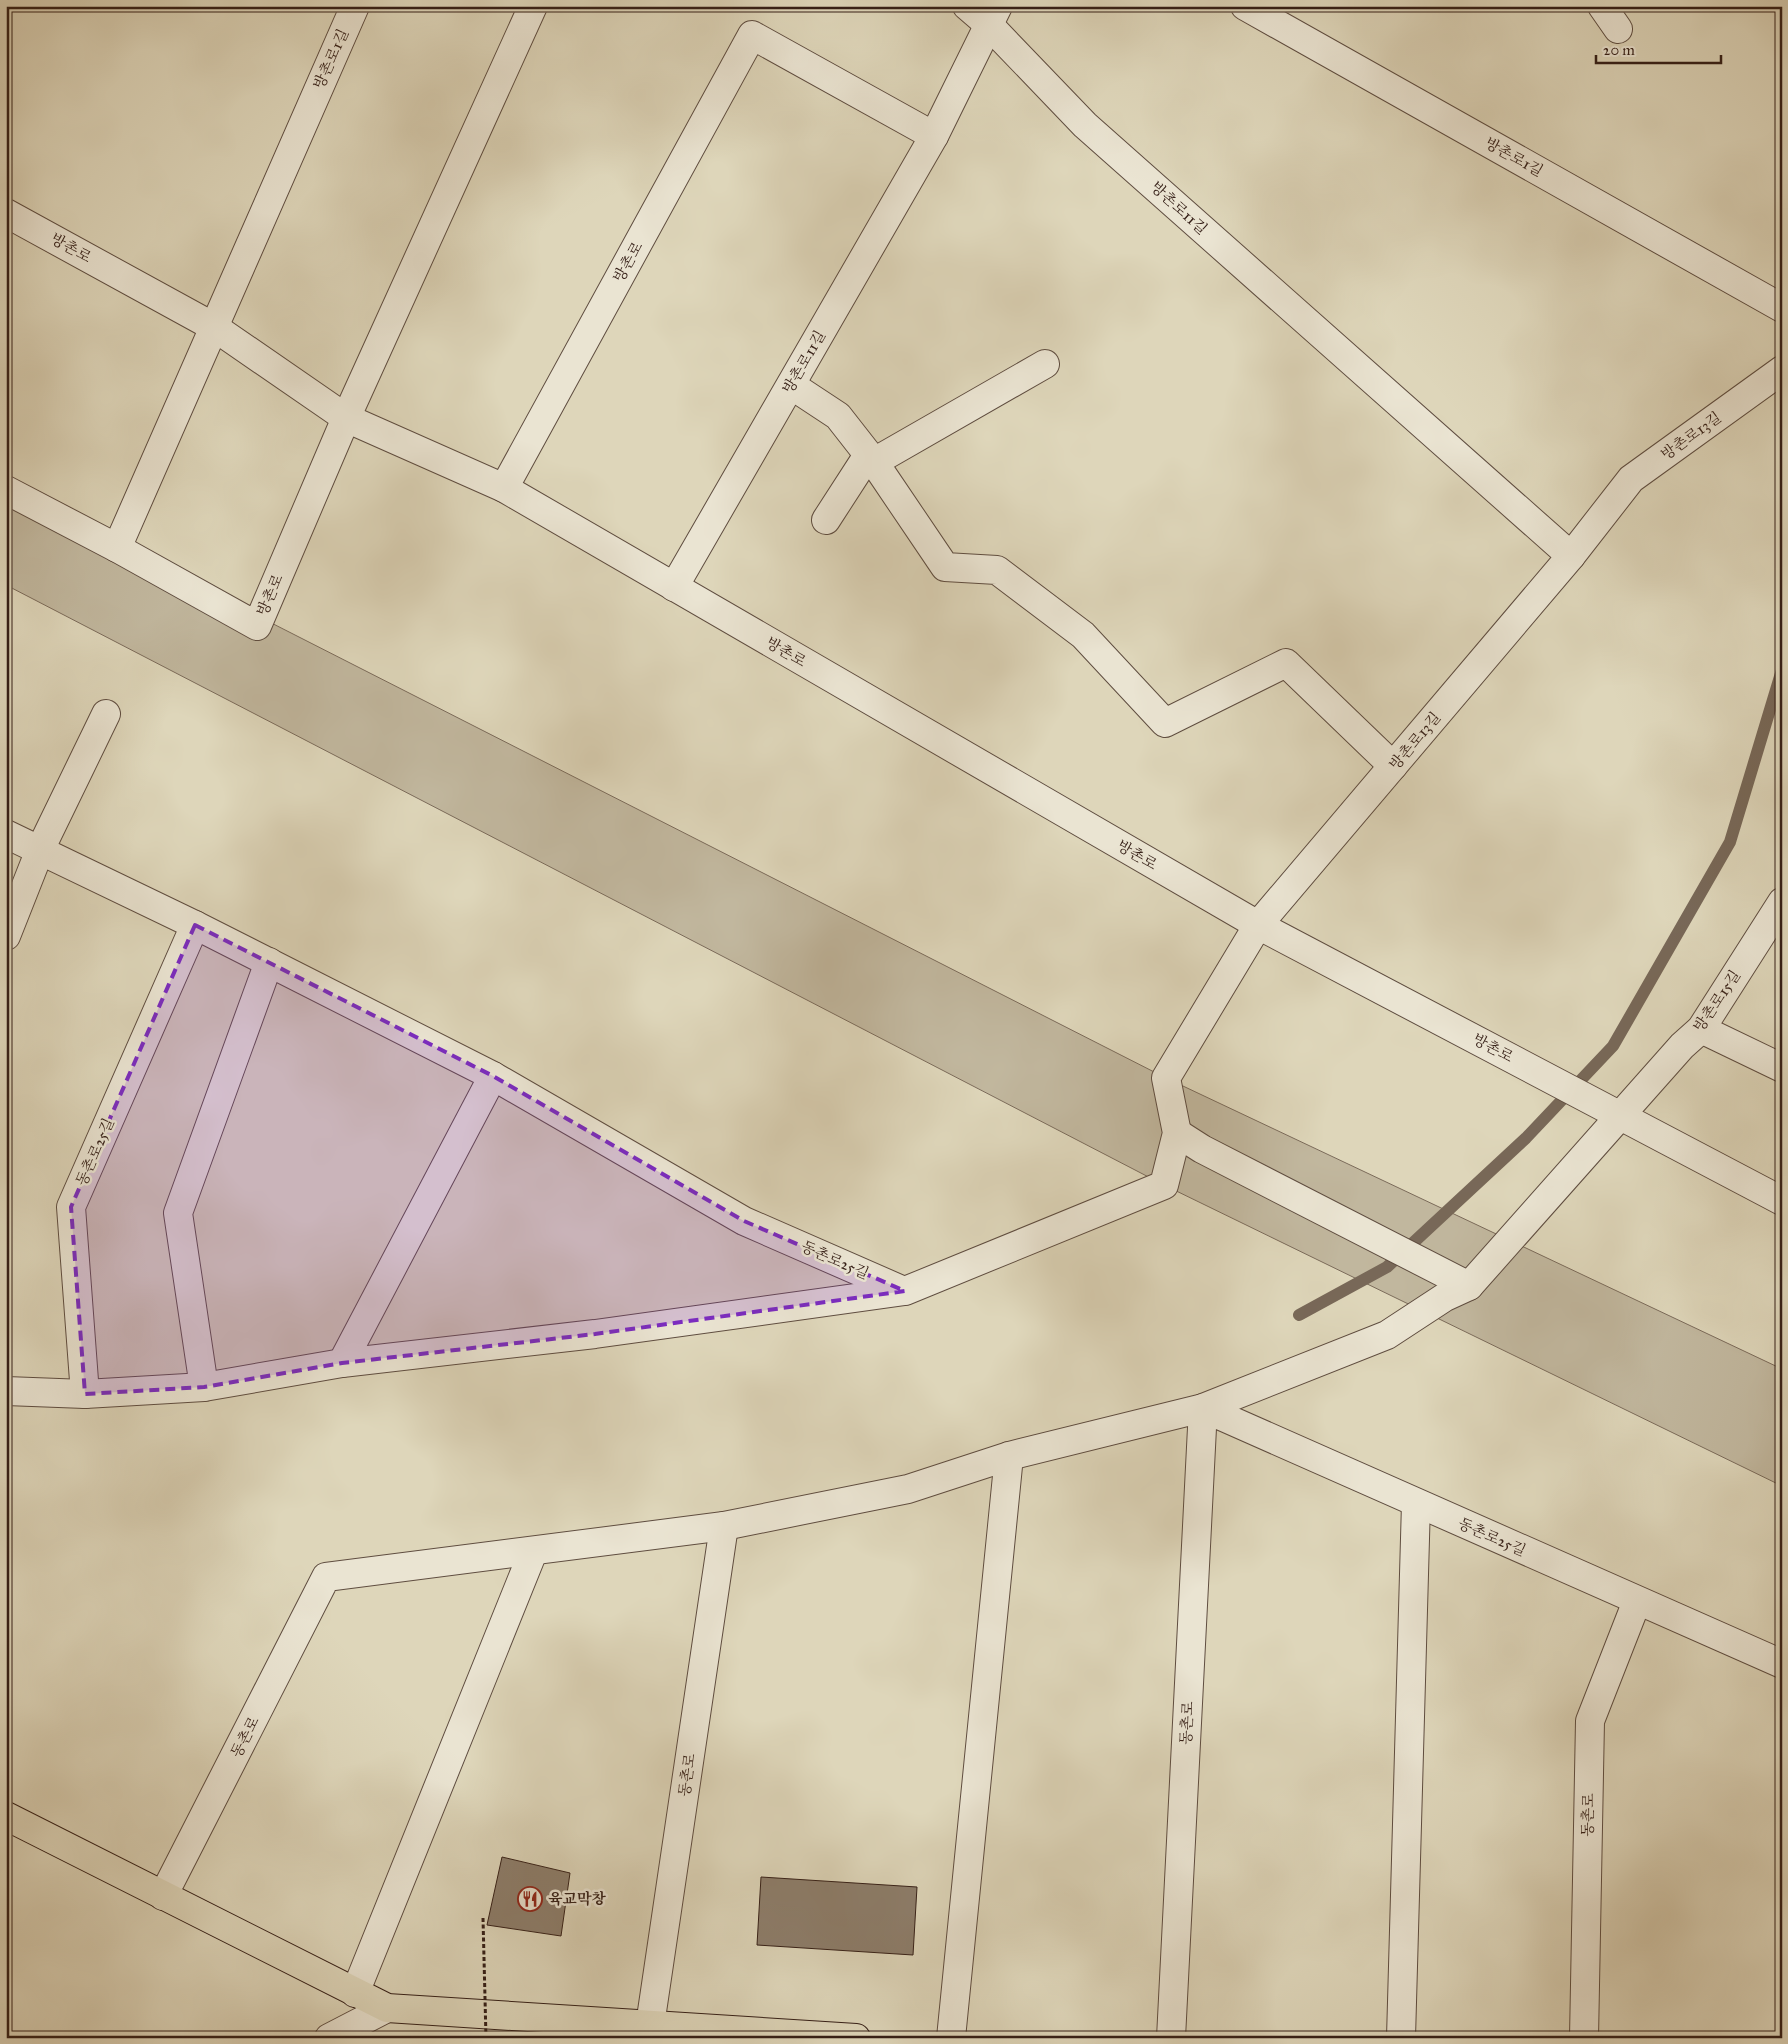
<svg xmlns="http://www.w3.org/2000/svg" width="1788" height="2044" viewBox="0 0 1788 2044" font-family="'IM FELL Great Primer','Noto Serif KR',serif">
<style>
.green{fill:#c1b79e;stroke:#7b6b5a}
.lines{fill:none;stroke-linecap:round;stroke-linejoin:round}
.stream{stroke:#786858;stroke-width:12}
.building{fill:#8d7e6c;stroke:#351f17}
.minor-casing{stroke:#5f4d40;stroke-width:30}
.major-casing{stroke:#351f17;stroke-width:30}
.minor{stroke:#eae4d2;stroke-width:28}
.major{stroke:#ded6ba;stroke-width:28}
.path-bridge{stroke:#351f17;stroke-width:3;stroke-dasharray:4 2.5;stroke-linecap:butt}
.marked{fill:#7b2cbf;fill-opacity:0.2;stroke:#7b2cbf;stroke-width:4;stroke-dasharray:10 6;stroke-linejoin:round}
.labels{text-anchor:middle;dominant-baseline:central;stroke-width:5;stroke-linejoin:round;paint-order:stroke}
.street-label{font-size:15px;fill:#351f17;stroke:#eae4d2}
.poi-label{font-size:15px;font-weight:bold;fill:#351f17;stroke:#eae4d2;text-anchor:start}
</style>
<rect width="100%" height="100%" fill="#ded6ba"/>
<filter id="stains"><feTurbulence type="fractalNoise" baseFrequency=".004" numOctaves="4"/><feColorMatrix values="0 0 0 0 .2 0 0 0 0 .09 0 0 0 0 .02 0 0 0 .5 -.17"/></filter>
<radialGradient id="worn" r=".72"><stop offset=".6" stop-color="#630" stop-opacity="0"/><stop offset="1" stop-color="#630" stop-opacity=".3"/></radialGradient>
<path class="green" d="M6,488L1166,1078L1782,1369V1486L1164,1185L6,585Z"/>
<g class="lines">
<path class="stream" d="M1299,1315L1387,1267L1526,1138L1613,1046L1730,842L1782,670"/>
</g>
<g class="building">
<path d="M502,1857L570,1873L561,1936L487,1925Z"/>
<path d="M761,1877L917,1887L913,1955L757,1945Z"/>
</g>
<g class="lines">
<defs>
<g id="minor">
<path d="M967,6L989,25L1085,125L1571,556"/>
<path d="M1245,6L1782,308"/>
<path d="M1602,6L1618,29"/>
<path d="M6,213L214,327L346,418L504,488L1258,925L1782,1201"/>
<path d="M791,385L838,416L874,462L945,567L997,570L1083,635L1165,723L1286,663L1393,766"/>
<path d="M874,462L1045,364"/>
<path d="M504,488L752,35L934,136"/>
<path d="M6,490L117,548L257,626L346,418L533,6"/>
<path d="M826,520L868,455"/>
<path d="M117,548L355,6"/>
<path d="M674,587L934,136L998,6"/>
<path d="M6,834L195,925L493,1076L744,1221L904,1291"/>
<path d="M6,936L40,850L106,714"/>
<path d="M1701,1029L1782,1068"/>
<path d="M1177,1133L1202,1149L1469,1286"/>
<path d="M342,1363L493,1076"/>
<path d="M204,1387L178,1213L269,962"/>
<path d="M6,1391L85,1394L204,1387L342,1363L595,1334L905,1291L1164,1185L1177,1133L1166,1078L1258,925L1571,556L1631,479L1782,370"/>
<path d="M85,1394L71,1207L195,925"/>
<path d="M163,1896L326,1577L724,1526L908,1489L1009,1456L1203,1408L1387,1335L1445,1297L1469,1286L1682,1046L1701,1029L1782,902"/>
<path d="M355,1993L533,1552"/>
<path d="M650,2025L724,1526"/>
<path d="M329,2038L387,2008"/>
<path d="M951,2038L1009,1456"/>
<path d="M1171,2038L1203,1408L1782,1664"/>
<path d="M1401,2038L1416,1503"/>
<path d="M1584,2038L1590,1721L1637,1601"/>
</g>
<path id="major" d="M6,1816L387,2008L856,2038"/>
</defs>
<use href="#minor" class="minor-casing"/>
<use href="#major" class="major-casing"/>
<use href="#minor" class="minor"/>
<use href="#major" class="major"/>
<path class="path-bridge" d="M483,1918L486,2038"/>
</g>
<path class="marked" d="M195,925L493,1076L744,1221L905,1291L595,1334L342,1363L204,1387L85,1394L71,1207Z"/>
<defs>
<symbol id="restaurant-ring" viewBox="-11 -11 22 22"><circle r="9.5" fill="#eae4d2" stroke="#8f2418" stroke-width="1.5"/><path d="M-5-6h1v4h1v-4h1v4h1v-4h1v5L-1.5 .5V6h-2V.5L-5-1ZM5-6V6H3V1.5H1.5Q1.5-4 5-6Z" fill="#8f2418"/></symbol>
</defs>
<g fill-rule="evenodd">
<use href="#restaurant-ring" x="516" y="1885" width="28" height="28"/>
</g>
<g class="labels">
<g class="street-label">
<text transform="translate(331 59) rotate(-66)">방촌로1길</text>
<text transform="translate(1514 157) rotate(29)">방촌로1길</text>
<text transform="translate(1179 208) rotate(42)">방촌로11길</text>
<text transform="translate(71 248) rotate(29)">방촌로</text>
<text transform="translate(628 262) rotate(-61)">방촌로</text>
<text transform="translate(804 362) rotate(-60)">방촌로11길</text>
<text transform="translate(1691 436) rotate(-36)">방촌로13길</text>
<text transform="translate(270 595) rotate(-67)">방촌로</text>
<text transform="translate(786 652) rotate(30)">방촌로</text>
<text transform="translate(1415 741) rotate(-50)">방촌로13길</text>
<text transform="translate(1137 855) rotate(30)">방촌로</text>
<text transform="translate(1717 1001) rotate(-56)">방촌로15길</text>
<text transform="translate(1493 1048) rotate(28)">방촌로</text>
<text transform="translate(95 1152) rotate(-66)">동촌로25길</text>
<text transform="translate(835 1260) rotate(24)">동촌로25길</text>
<text transform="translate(1492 1537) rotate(24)">동촌로25길</text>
<text transform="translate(1187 1723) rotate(-87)">동촌로</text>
<text transform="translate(245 1737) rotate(-63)">동촌로</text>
<text transform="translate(687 1775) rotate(-82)">동촌로</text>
<text transform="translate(1588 1815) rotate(-89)">동촌로</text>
</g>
<g class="poi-label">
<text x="548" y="1899">육교막창</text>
</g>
</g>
<rect width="1788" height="2044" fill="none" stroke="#ded6ba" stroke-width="25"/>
<rect x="8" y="8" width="1773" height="2029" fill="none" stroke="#351f17" stroke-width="2.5"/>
<rect x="12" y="12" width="1763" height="2019" fill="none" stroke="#351f17"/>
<path d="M1596 55v8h125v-8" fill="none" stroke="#351f17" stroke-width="2.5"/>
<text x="1603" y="55" font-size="15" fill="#351f17" stroke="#eae4d2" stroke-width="4" paint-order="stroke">20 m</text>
<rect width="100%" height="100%" filter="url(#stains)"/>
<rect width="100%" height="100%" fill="url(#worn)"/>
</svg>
